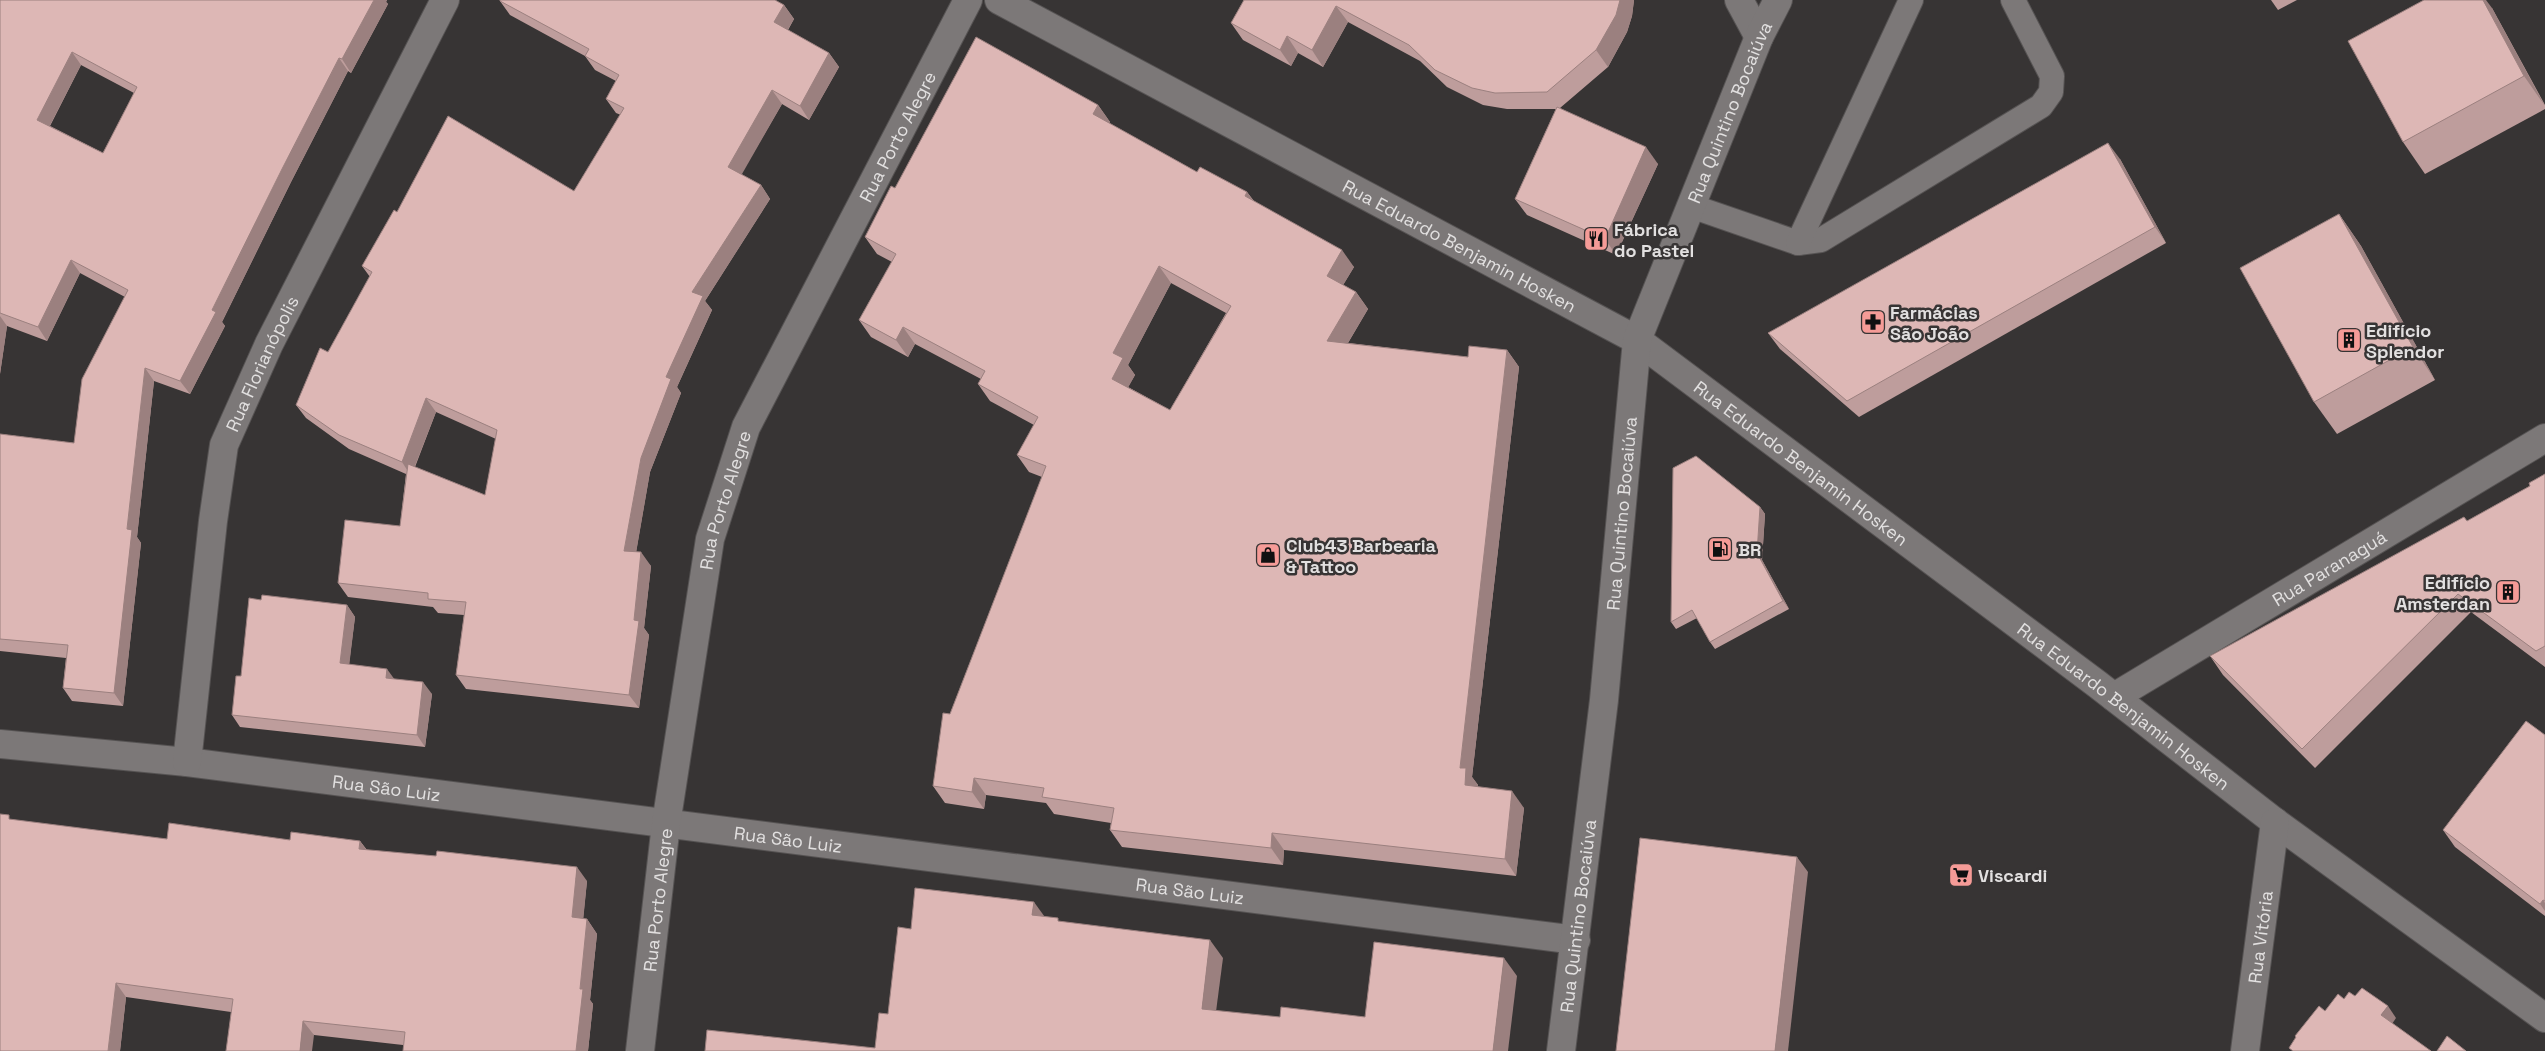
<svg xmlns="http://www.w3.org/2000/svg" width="2545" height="1051" viewBox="0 0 2545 1051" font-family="'Space Grotesk',sans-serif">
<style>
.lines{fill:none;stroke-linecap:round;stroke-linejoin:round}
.service-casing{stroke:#565353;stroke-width:26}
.minor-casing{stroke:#565353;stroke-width:30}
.tertiary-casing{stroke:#565353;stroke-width:30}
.service{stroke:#7c7878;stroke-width:24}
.minor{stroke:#7c7878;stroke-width:28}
.tertiary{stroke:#7c7878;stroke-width:28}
.wall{fill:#be9d9c;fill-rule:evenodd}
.shaded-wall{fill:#9b807f}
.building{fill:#ddb7b5;stroke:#9b807f;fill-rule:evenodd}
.labels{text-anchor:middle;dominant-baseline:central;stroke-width:5;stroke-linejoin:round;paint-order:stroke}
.street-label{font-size:18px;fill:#e2e0e0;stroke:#373434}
.poi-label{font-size:18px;font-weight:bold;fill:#e2e0e0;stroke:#373434;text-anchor:start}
</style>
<rect width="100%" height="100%" fill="#373434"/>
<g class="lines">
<defs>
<g id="service">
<path d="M1691,206L1798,243L1821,240L2041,106L2051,92L2052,76L2013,0"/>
<path d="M1798,243L1911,0"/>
</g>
<g id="minor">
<path id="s1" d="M999,0L1637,340L2097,684L2275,822L2545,1018"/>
<path d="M1739,0L1759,37"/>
<path id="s2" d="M2114,697L2545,438"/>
<path id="s3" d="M0,744L187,762L1576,940"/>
<path id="s4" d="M187,762L213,521L224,445L269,344L445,0"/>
<path id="s5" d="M640,1051L666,824L710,539L746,427L968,0"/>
<path id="s6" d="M2245,1051L2275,822"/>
</g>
<g id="tertiary">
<path id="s7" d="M1561,1051L1604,700L1637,340L1759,37L1778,0"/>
</g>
</defs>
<use href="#service" class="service-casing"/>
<use href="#minor" class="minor-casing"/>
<use href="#tertiary" class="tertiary-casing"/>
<use href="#service" class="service"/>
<use href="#minor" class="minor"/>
<use href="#tertiary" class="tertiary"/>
</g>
<g class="wall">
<path d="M0,0H387L386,2L388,4L351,73L348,71L291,182L222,322L225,326L190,394L154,381L137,537L141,543L123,706L72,701L63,688L66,658L0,651V434L74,443L125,297L80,273L47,341L7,326L0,374ZM81,65L134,93L103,153L50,126Z"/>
<path d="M1244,0H1634L1632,16L1627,32L1608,67L1560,108L1658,164L1616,255L1527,215L1515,199L1556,109H1507L1483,105L1447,87L1420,61L1348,22L1323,67L1298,53L1291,66L1243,40L1231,23Z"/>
<path d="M2271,0H2297L2278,10Z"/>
<path d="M500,1L784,5L794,19L788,30L829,53L839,67L809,120L782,104L741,174L761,185L770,199L705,301L712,310L677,387L681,393L650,472L636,552L651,566L644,628L649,635L639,708L466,689L456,675L464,615L438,613L433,607L348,597L338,583L400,526L406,474L349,449L306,418L296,405L328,352L370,277L362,266L397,212L574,191L621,115L616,113L606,99L616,81L595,70L585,56L510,15ZM436,412L496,439L485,495L415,467Z"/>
<path d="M2492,8L2545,105V109L2425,174L2403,142Z"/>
<path d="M1098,105L1110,122L1109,123L1197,172L1247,192L1254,201L1354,267L1343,285L1356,292L1368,309L1348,343L1468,357L1507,350L1519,367L1472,777L1478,785V787L1524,808L1516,876L1284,850L1283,865L1122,847L1110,830L1111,823L1054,814L1046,803L986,795L984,809L945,803L933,786L950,714L1042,477L1029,472L1017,455L1034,425L990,401L978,384L981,379L915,344L908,357L871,337L859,320L892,262L877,254L865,237L895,188ZM1171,283L1226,313L1170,410L1128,387L1135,375L1128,365Z"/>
<path d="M2120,159L2166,243L1859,417L1780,349L1768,333Z"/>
<path d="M2339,214L2361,246L2435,380L2337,434L2314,402Z"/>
<path d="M2545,474V667L2471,612L2315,768L2223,675L2210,656L2467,521L2530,486Z"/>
<path d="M1760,507L1765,514L1762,560L1789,609L1715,649L1710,642L1697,618L1676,629L1671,622Z"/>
<path d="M261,600L347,605L355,617L349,664L394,679L432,694L425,747L240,727L232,715Z"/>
<path d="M2545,735V916L2455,847L2443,830Z"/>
<path d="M13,820L167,839L360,841L367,850L587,881L583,919H587L597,934L590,1000L593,1004L588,1051H403V1045L314,1035L231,1012L126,997L120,1051H0Z"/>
</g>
<g class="shaded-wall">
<path d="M374,0H387L386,2L388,4L351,73L342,59Z"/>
<path d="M1620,0H1634L1632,16L1627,32L1608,67L1596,50Z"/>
<path d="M2483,0H2486L2492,8L2545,106L2524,76Z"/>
<path d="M784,5L794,19L784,36L774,22Z"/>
<path d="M1336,6L1348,22L1323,67L1312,50Z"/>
<path d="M1287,36L1298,53L1291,66L1280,50Z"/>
<path d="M72,52L81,65L46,133L37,120Z"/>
<path d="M829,53L839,67L809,120L800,106Z"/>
<path d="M339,58L348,71L291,182L222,322L225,326L190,394L180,381L212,310L282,169Z"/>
<path d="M772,90L782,104L738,181L728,167Z"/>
<path d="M1098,105L1110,122L1105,131L1093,114Z"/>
<path d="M2108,143L2120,159L2166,243L2155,227Z"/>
<path d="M1646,147L1658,164L1616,255L1605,239Z"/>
<path d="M761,185L770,199L705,301L712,310L677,387L681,393L650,472L634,565L624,551L641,458L692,292Z"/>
<path d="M1247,192L1259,209L1245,196Z"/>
<path d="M2339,214L2361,246L2435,380L2413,347Z"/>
<path d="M1342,250L1354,267L1339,292L1327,276Z"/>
<path d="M71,260L80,273L47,341L38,327Z"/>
<path d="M1159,266L1171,283L1128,365L1135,375L1124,395L1112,379L1113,353Z"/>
<path d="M1356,292L1368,309L1339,358L1327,341Z"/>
<path d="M0,316L7,326L0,374Z"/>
<path d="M903,327L915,344L908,357L896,340Z"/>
<path d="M1507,350L1519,367L1472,777L1478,785L1476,802L1465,785L1460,768Z"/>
<path d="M145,368L154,381L137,537L141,543L123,706L114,693L127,529Z"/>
<path d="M426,398L436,412L411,476L402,462Z"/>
<path d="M1760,507L1765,514L1762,560L1789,609L1783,601L1757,553Z"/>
<path d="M641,552L651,566L644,628L649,635L639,708L629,695L634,620Z"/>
<path d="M347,605L355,617L348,675L340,663Z"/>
<path d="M387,669L395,680L386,678Z"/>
<path d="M423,682L432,694L425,747L417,735Z"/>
<path d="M974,778L986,795L984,809L972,792Z"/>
<path d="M1512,791L1524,808L1516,876L1505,859Z"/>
<path d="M1272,833L1284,850L1283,865L1271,848Z"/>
<path d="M360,841L370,855L359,849Z"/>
<path d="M1797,857L1808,872L1788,1051H1775Z"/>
<path d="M577,867L587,881L582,932L572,917Z"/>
<path d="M2543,900L2545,903V911L2540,904Z"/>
<path d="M1034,902L1047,920L1032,915Z"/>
<path d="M587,919L597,934L590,1000L593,1004L588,1051H576L580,989Z"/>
<path d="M1210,940L1223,958L1214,1027L1202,1009Z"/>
<path d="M1504,958L1517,976L1508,1051H1493Z"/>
<path d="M116,983L126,997L120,1051H108Z"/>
<path d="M2388,1006L2396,1018L2390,1027L2381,1015Z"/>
<path d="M303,1021L314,1035L312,1051H300Z"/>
</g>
<g class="building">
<path d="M0,0H374L342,59L339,58L282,169L212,310L216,312L180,381L145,368L127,529L132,530L114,693L63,688L68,645L0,639V434L74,443L82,379L128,290L71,260L38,327L0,313ZM72,52L137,87L103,153L37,120Z"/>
<path d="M500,0H775L784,5L774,22L829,53L800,106L772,90L728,167L761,185L692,292L703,296L666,377L671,379L641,458L624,551L641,552L634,620L639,621L629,695L456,675L466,602L428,599V593L338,583L345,520L400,526L408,464L485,495L497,430L426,398L402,462L339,435L296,405L320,348L328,352L372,272L362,266L394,210L397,212L448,116L574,191L624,108L606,99L619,75L585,56L589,49L500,1Z"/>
<path d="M1244,0H1620L1616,15L1596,50L1547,92L1495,93L1472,88L1435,70L1409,45L1336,6L1312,50L1287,36L1280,50L1231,23Z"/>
<path d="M2424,0H2483L2524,76L2403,142L2348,41Z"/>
<path d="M976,37L1098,105L1093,114L1197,172L1200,167L1247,192L1245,196L1342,250L1327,276L1356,292L1327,341L1468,357L1469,346L1507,350L1460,768H1466L1465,785L1512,791L1505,859L1272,833L1271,848L1110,830L1114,808L1042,797L1044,788L974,778L972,792L933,786L943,713L950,714L1046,466L1017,455L1038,417L978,384L985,371L903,327L896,340L859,320L896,254L865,237L891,186L895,188ZM1159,266L1231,306L1170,410L1112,379L1123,358L1113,353Z"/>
<path d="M1557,107L1646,147L1605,239L1515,199Z"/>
<path d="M2108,143L2155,227L1847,401L1768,333Z"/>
<path d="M2339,214L2413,347L2314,402L2240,268Z"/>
<path d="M1696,456L1760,507L1757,553L1783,601L1710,642L1692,610L1671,622L1673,468Z"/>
<path d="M2545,474V646L2536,651L2458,594L2302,749L2210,656L2464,517L2467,521L2530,486L2529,483Z"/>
<path d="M262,595L347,605L340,663L387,669L386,678L423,682L417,735L232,715L236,676H241L249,598L261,600Z"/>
<path d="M2526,721L2545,735V901L2543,900L2540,904L2443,830Z"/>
<path d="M0,814L9,815V819L167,839L169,823L290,840L291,832L360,841L359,849L436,856L437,851L577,867L572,917L587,919L580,989H583L576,1051H403L405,1032L303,1021L300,1051H226L233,999L116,983L108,1051H0Z"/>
<path d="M1640,838L1797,857L1775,1051H1616Z"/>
<path d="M915,888L1034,902L1032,915L1058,918V921L1210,940L1202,1009L1280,1017L1281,1007L1365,1017L1374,942L1504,958L1493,1051H705L707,1030L875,1048L879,1013L888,1014L898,927L911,929Z"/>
<path d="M2362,988L2388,1006L2381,1015L2431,1051H2293L2289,1048L2296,1037L2295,1036L2319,1006L2325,1011L2338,994L2344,999L2349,992L2355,996Z"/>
<path d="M2447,1036L2466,1051H2437Z"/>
</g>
<defs>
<symbol id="restaurant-square" viewBox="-11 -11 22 22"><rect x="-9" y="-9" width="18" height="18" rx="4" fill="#f59b97" stroke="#373434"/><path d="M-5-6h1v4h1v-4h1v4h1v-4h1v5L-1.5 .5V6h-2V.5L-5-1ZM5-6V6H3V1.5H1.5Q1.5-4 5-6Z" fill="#111"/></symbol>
<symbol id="pharmacy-square" viewBox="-11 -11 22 22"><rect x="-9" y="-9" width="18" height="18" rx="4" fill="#f59b97" stroke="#373434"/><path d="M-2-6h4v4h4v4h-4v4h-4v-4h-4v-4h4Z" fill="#111"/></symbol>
<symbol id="building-square" viewBox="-11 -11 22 22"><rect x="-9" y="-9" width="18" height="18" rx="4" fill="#f59b97" stroke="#373434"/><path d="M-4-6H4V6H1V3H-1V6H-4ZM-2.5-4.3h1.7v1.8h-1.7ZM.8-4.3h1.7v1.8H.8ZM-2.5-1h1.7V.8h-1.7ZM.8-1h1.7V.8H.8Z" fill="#111"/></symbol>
<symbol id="fuel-square" viewBox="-11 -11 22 22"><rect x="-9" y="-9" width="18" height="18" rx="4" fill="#f59b97" stroke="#373434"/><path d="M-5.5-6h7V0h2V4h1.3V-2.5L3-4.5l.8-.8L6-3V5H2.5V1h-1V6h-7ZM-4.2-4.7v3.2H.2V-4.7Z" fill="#111"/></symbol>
<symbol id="shop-square" viewBox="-11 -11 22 22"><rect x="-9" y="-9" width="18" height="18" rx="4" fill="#f59b97" stroke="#373434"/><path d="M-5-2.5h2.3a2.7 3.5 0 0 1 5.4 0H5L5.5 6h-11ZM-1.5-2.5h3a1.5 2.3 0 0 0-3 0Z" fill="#111"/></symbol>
<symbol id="supermarket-square" viewBox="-11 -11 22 22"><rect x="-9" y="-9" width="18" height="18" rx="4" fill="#f59b97" stroke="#373434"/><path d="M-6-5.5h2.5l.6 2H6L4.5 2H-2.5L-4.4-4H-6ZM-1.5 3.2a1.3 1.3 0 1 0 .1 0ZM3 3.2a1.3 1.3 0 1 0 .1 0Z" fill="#111"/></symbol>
</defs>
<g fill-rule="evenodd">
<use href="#restaurant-square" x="1582" y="225" width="28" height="28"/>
<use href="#pharmacy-square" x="1859" y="308" width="28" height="28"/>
<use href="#building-square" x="2335" y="326" width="28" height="28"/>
<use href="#fuel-square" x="1706" y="535" width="28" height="28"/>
<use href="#shop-square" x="1254" y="541" width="28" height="28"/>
<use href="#building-square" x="2494" y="578" width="28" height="28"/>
<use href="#supermarket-square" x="1947" y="861" width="28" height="28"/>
</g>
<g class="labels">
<g class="street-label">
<text stroke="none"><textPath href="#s7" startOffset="961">Rua Quintino Bocaiúva</textPath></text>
<text stroke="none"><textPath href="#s5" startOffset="962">Rua Porto Alegre</textPath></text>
<text stroke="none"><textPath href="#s1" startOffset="522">Rua Eduardo Benjamin Hosken</textPath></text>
<text stroke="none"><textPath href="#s4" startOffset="409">Rua Florianópolis</textPath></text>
<text stroke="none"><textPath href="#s1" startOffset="928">Rua Eduardo Benjamin Hosken</textPath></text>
<text stroke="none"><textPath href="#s5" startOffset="558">Rua Porto Alegre</textPath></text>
<text stroke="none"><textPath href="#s7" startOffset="541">Rua Quintino Bocaiúva</textPath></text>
<text stroke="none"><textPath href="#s2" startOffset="251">Rua Paranaguá</textPath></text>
<text stroke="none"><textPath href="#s1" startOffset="1332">Rua Eduardo Benjamin Hosken</textPath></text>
<text stroke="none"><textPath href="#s3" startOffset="389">Rua São Luiz</textPath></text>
<text stroke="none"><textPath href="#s3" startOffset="794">Rua São Luiz</textPath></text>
<text stroke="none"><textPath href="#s3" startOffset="1199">Rua São Luiz</textPath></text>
<text stroke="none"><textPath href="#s5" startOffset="152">Rua Porto Alegre</textPath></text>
<text stroke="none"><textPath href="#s7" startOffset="136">Rua Quintino Bocaiúva</textPath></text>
<text stroke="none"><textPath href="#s6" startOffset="115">Rua Vitória</textPath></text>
</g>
<g class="poi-label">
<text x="1614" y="229">Fábrica<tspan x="1614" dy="21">do Pastel</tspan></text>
<text x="1890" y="312">Farmácias<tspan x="1890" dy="21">São João</tspan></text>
<text x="2366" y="330">Edifício<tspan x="2366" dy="21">Splendor</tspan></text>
<text x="1286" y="545">Club43 Barbearia<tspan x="1286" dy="21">&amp; Tattoo</tspan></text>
<text x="1738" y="549">BR</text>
<text x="2490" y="582" text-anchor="end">Edifício<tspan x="2490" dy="21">Amsterdan</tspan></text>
<text x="1978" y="875">Viscardi</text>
</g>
</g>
</svg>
